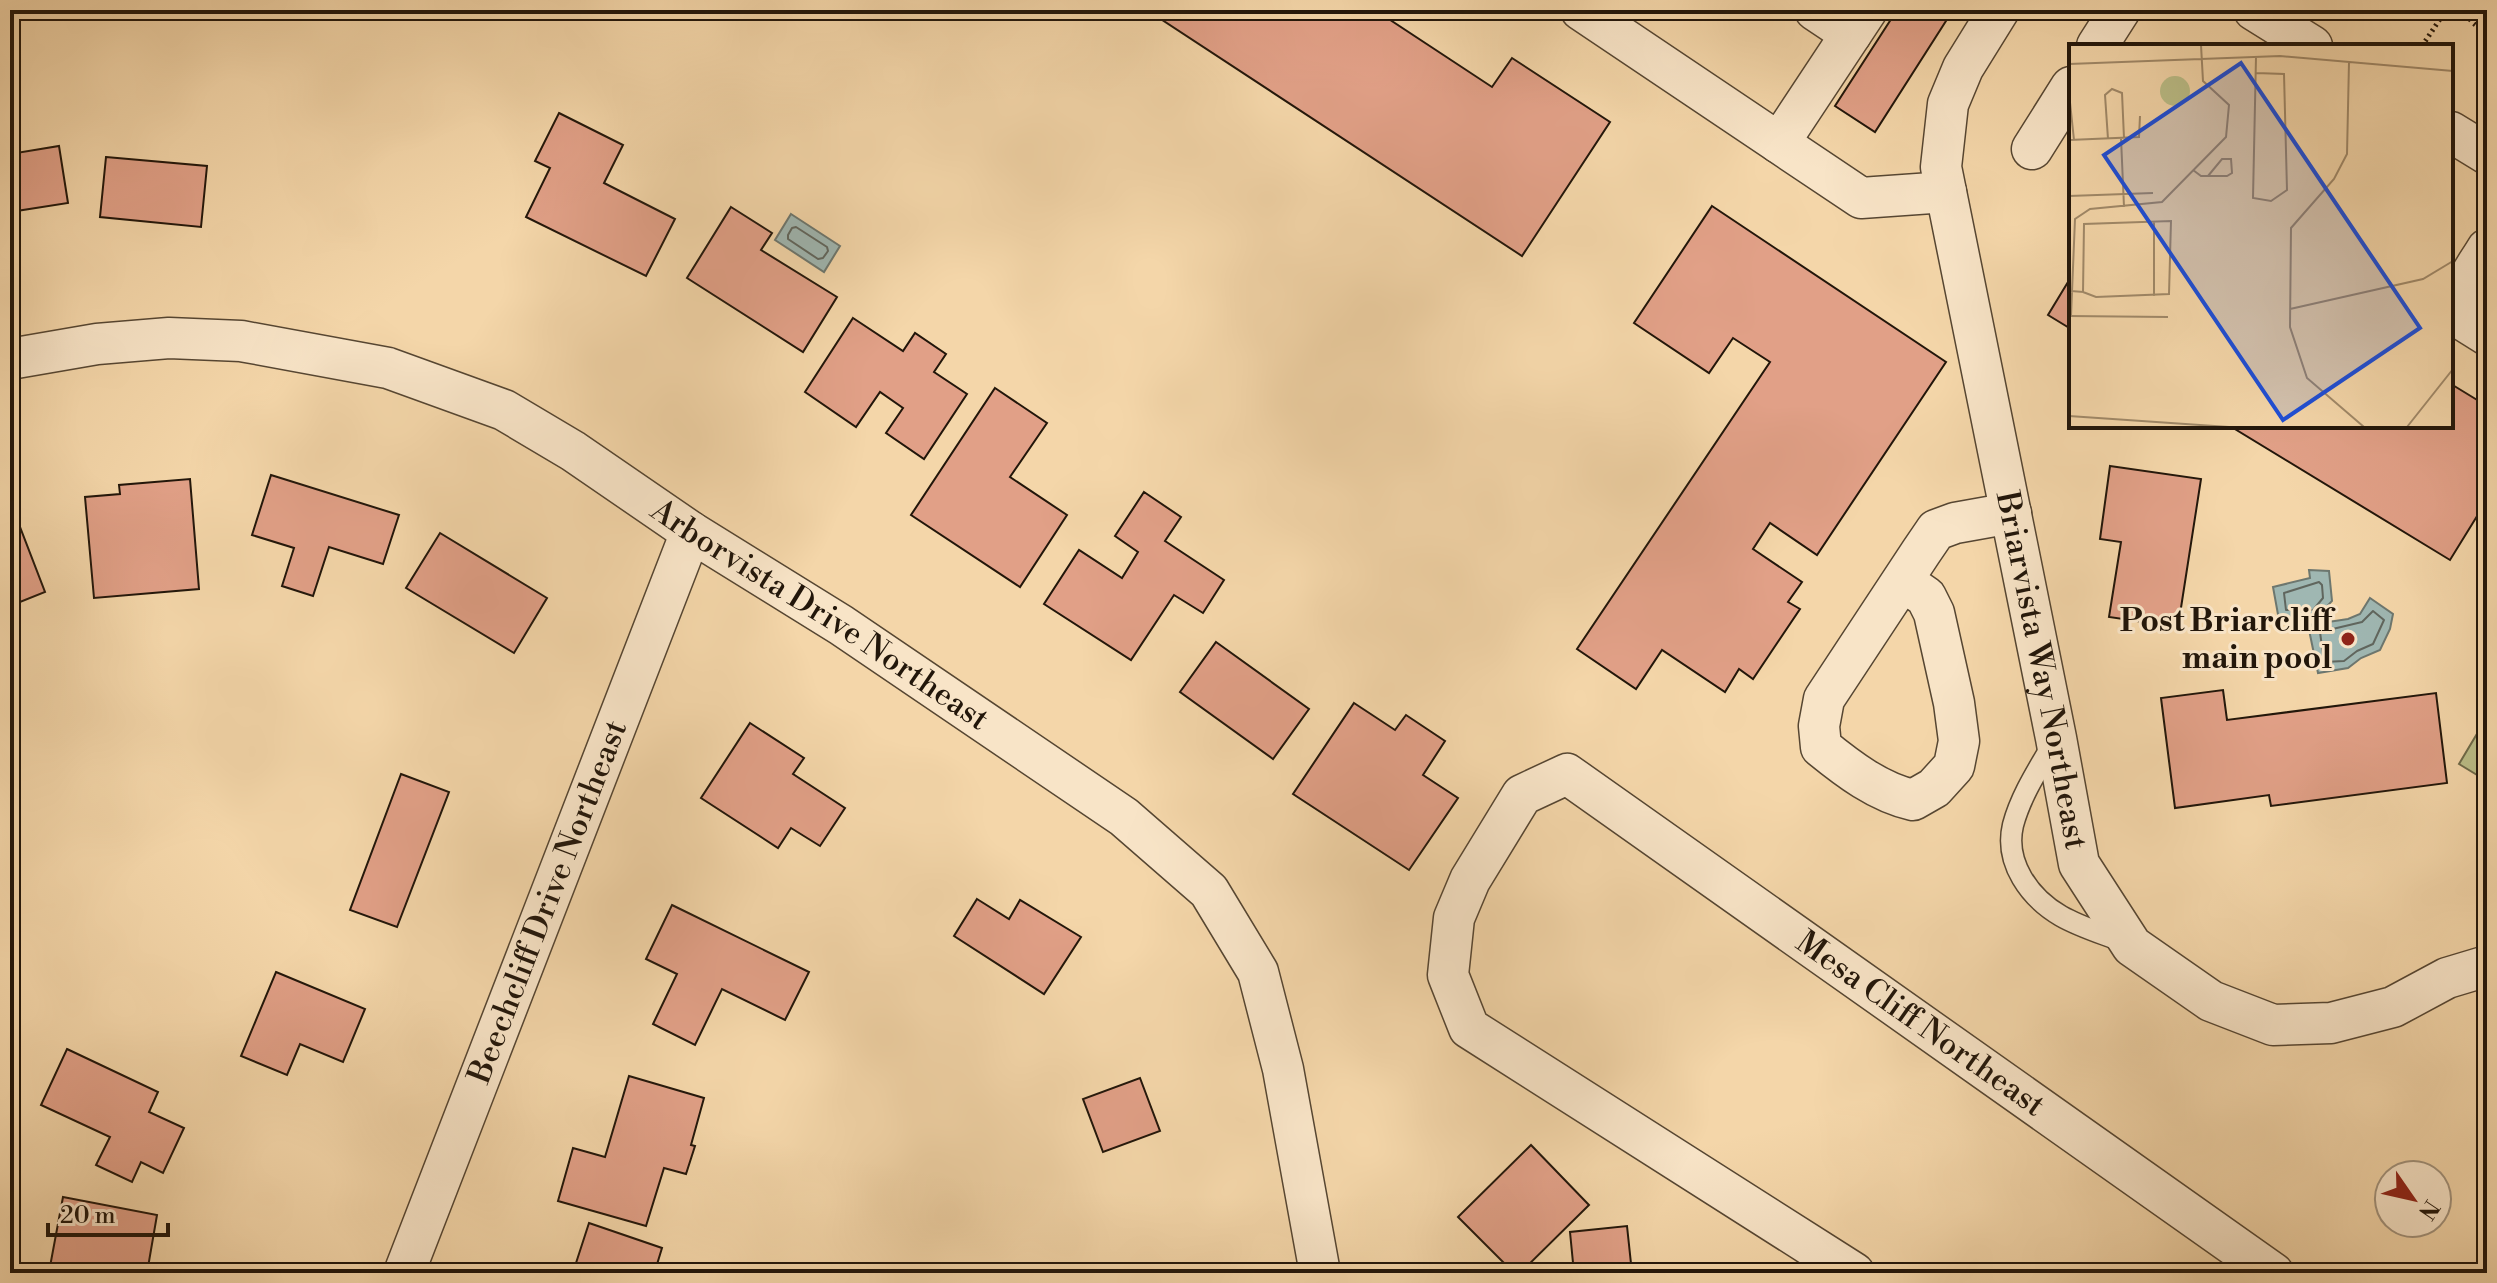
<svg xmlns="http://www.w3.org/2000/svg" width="2497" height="1283" viewBox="0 0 2497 1283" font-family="'Libre Bodoni',serif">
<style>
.green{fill:#bbbe88;stroke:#6e6a49;stroke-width:2}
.water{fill:#9fb7b2;stroke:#6d776f;stroke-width:2}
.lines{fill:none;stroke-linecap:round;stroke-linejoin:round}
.shore{stroke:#60665e;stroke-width:2}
.building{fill:#e1a087;stroke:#22160a;stroke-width:2}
.lane-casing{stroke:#564632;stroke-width:23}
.street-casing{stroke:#564632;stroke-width:43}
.path{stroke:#22160a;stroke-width:5;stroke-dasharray:2 4;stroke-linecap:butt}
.lane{stroke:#f8e4c7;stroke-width:20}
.street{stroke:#f8e4c7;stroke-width:40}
.poi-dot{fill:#8f2418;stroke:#f8e4c7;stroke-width:3}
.labels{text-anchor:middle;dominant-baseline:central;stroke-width:6;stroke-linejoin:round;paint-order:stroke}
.street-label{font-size:32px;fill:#22160a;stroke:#f8e4c7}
.poi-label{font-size:32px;font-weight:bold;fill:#22160a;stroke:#f8e4c7;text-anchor:end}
.inset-road{fill:none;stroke:#a08969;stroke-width:2}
.view{fill:#1d4ed8;fill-opacity:0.15;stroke:#1d4ed8;stroke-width:4}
.inset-edge{fill:none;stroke:#22160a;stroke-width:4}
</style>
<rect width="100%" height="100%" fill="#f4d6a9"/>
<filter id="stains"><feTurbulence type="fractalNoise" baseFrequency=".0025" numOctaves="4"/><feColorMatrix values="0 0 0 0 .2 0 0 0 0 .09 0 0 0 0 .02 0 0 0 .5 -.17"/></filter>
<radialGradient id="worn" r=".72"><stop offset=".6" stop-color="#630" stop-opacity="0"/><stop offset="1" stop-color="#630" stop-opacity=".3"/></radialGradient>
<path class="green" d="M2487,717V781L2459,764Z"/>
<g class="water">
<path d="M791,214L840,246L824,272L775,240Z"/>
<path d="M2309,570L2329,571L2332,601L2315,619L2279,620L2273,587L2310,578Z"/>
<path d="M2370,598L2393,614L2390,629L2380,650L2361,658L2348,668L2318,673L2308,625L2348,619L2360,614Z"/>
</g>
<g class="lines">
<g class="shore">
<path d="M796,227L827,247L828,251L823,258L818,259L788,239V235L792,228Z"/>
<path d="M2319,582L2322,585L2323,598L2313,610H2286L2284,593Z"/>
<path d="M2373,611L2384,620L2373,644L2357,651L2344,661L2324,662L2320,632L2362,622Z"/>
</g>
</g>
<g class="building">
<path d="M1147,10H1375L1492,87L1512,58L1610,122L1522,256Z"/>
<path d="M1897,10H1953L1875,132L1835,106Z"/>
<path d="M559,113L623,145L604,183L675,219L646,276L526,217L550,168L535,161Z"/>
<path d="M59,146L68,203L10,212V154Z"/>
<path d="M106,157L207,166L201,227L100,217Z"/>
<path d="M1712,206L1946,362L1817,555L1770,523L1753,549L1802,582L1788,602L1800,609L1753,679L1739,669L1725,692L1662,650L1636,689L1577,649L1770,362L1733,338L1709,373L1634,323Z"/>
<path d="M731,207L772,233L761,250L837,297L803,352L687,278Z"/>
<path d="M2071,277V329L2048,315Z"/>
<path d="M853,318L903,351L915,333L946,354L934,372L967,394L924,459L886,433L903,408L880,392L856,427L805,392Z"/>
<path d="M2451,384L2487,406V500L2450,560L2230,426H2451Z"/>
<path d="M995,388L1047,423L1010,477L1067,515L1020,587L911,515Z"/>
<path d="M2110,466L2201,479L2178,627L2109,617L2121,542L2100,539Z"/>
<path d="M271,475L399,515L383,564L329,547L313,596L282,586L294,548L252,535Z"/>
<path d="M190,479L199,589L94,598L85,497L120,494L119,485Z"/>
<path d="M1144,492L1181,517L1165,541L1224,580L1203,613L1174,595L1131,660L1044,604L1079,550L1122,578L1138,552L1115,536Z"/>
<path d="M10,501L45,592L10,606Z"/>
<path d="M440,533L547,598L514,653L406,588Z"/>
<path d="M1216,642L1309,709L1273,759L1180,692Z"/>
<path d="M2223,690L2227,720L2436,693L2447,783L2271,806L2269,795L2175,808L2161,698Z"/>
<path d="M1354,703L1395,730L1406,715L1445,741L1423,775L1458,798L1409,870L1293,794Z"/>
<path d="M750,723L804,758L793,774L845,808L820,846L791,828L778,848L701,798Z"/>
<path d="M401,774L449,792L397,927L350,910Z"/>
<path d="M977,899L1009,919L1020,900L1081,937L1044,994L954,936Z"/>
<path d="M672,905L809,972L785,1020L722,989L695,1045L653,1024L677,974L646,959Z"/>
<path d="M276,972L365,1009L343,1062L300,1044L287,1075L241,1056Z"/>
<path d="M67,1049L158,1092L149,1112L184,1128L163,1173L141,1162L132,1182L96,1165L110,1137L41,1105Z"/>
<path d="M629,1076L704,1098L691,1145L695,1146L686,1174L664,1168L646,1226L558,1201L573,1148L605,1157Z"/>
<path d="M1140,1078L1160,1131L1103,1152L1083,1099Z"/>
<path d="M1531,1145L1589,1205L1520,1273H1514L1458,1217Z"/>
<path d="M63,1197L157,1215L147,1273L49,1272Z"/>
<path d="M589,1223L662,1248L655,1271L660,1273H588L589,1267L576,1263Z"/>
<path d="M1627,1226L1632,1273H1574L1570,1232Z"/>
</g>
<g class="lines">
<defs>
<path id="lane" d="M2054,742C2039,768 2021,795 2013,825C2004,863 2030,898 2061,916C2080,927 2104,934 2124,942"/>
<g id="street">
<path d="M1581,10L1779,143L1867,10"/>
<path d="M1815,10L1851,34"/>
<path id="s1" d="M1999,10L1963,68L1948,104L1941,167L2056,738L2079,864L2132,946L2211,1001L2273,1025L2331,1023L2393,1007L2447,978L2487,966"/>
<path d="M2254,10L2312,46"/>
<path d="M2097,46L2120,10"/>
<path d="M2451,132L2487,154"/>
<path d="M1779,143L1861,198L1946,192"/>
<path d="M2032,149L2071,87"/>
<path d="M2487,249C2472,274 2456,290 2463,320L2487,335"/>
<path id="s2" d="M10,359L97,344L169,338L241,341L388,368L504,410L573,451L691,532L841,625L1124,817L1209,891L1258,972L1283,1069L1320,1273"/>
<path d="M1903,581L1926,597L1934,613L1954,703L1959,741L1954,766L1934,788L1913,800C1878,792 1848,769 1821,747L1819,726L1824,699L1921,552L1936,530L1955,523L2011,513"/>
<path id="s3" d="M404,1273L691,532"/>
<path id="s4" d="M1854,1273L1469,1028L1448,975L1454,918L1470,880L1522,795L1567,774L2273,1273"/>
</g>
</defs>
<use href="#lane" class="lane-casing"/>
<use href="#street" class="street-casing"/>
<g class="path">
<path d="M2462,10L2473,23L2487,34"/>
<path d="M2422,46L2446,10"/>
</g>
<use href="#lane" class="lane"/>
<use href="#street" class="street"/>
</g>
<circle class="poi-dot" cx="2348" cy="639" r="8"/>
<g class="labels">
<g class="street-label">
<text stroke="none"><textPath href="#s2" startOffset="882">Arborvista Drive Northeast</textPath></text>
<text stroke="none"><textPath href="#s1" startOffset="684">Briarvista Way Northeast</textPath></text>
<text stroke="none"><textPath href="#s3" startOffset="398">Beechcliff Drive Northeast</textPath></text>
<text stroke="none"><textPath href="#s4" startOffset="1194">Mesa Cliff Northeast</textPath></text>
</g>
<g class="poi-label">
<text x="2332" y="621">Post Briarcliff<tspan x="2332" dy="37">main pool</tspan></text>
</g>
</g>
<g transform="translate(2069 44)">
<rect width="384" height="384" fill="#f4d6a9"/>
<path d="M91 47a15 15 0 1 1 30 0a15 15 0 1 1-30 0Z" fill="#bbbe88"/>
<path class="inset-road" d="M187,13L184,154L202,157L218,146L215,30L187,29M280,18L278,110L265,135L222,184L221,283L238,334L295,383M0,20L211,12L384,27M0,49L5,96M52,94L55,163M39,95L36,51L43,45L53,49L55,94M0,96L70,93L71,72M124,126L132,132H158L163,129L162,115H153L139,132M0,152L84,149M85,177V252M2,247L14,248L15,180L102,177L100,250L27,253L14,248M221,265L354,235L384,217M0,272L99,273M2,272L6,175L21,165L93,158L157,93L160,61L134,37L132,1M0,372L160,383M338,383L384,325"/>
<path class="view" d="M172,19L351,284L214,376L35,111Z"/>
<rect width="384" height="384" class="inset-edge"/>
</g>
<rect width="2497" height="1283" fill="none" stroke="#f4d6a9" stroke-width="40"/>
<rect x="12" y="12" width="2473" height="1259" fill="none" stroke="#22160a" stroke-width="4"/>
<rect x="20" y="20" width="2457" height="1243" fill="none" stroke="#22160a" stroke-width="2"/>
<g transform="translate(2413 1199) rotate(124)"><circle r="38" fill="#f8e4c7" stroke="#a2927b" stroke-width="2"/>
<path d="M0-6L14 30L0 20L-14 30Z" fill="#8f2418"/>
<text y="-12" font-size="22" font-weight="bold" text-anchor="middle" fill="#22160a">N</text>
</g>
<path d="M48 1223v12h120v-12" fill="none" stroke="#22160a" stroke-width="4"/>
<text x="60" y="1223" font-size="24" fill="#22160a" stroke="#f8e4c7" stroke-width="6" paint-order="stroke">20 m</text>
<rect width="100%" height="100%" filter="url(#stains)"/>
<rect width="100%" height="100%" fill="url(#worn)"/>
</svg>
